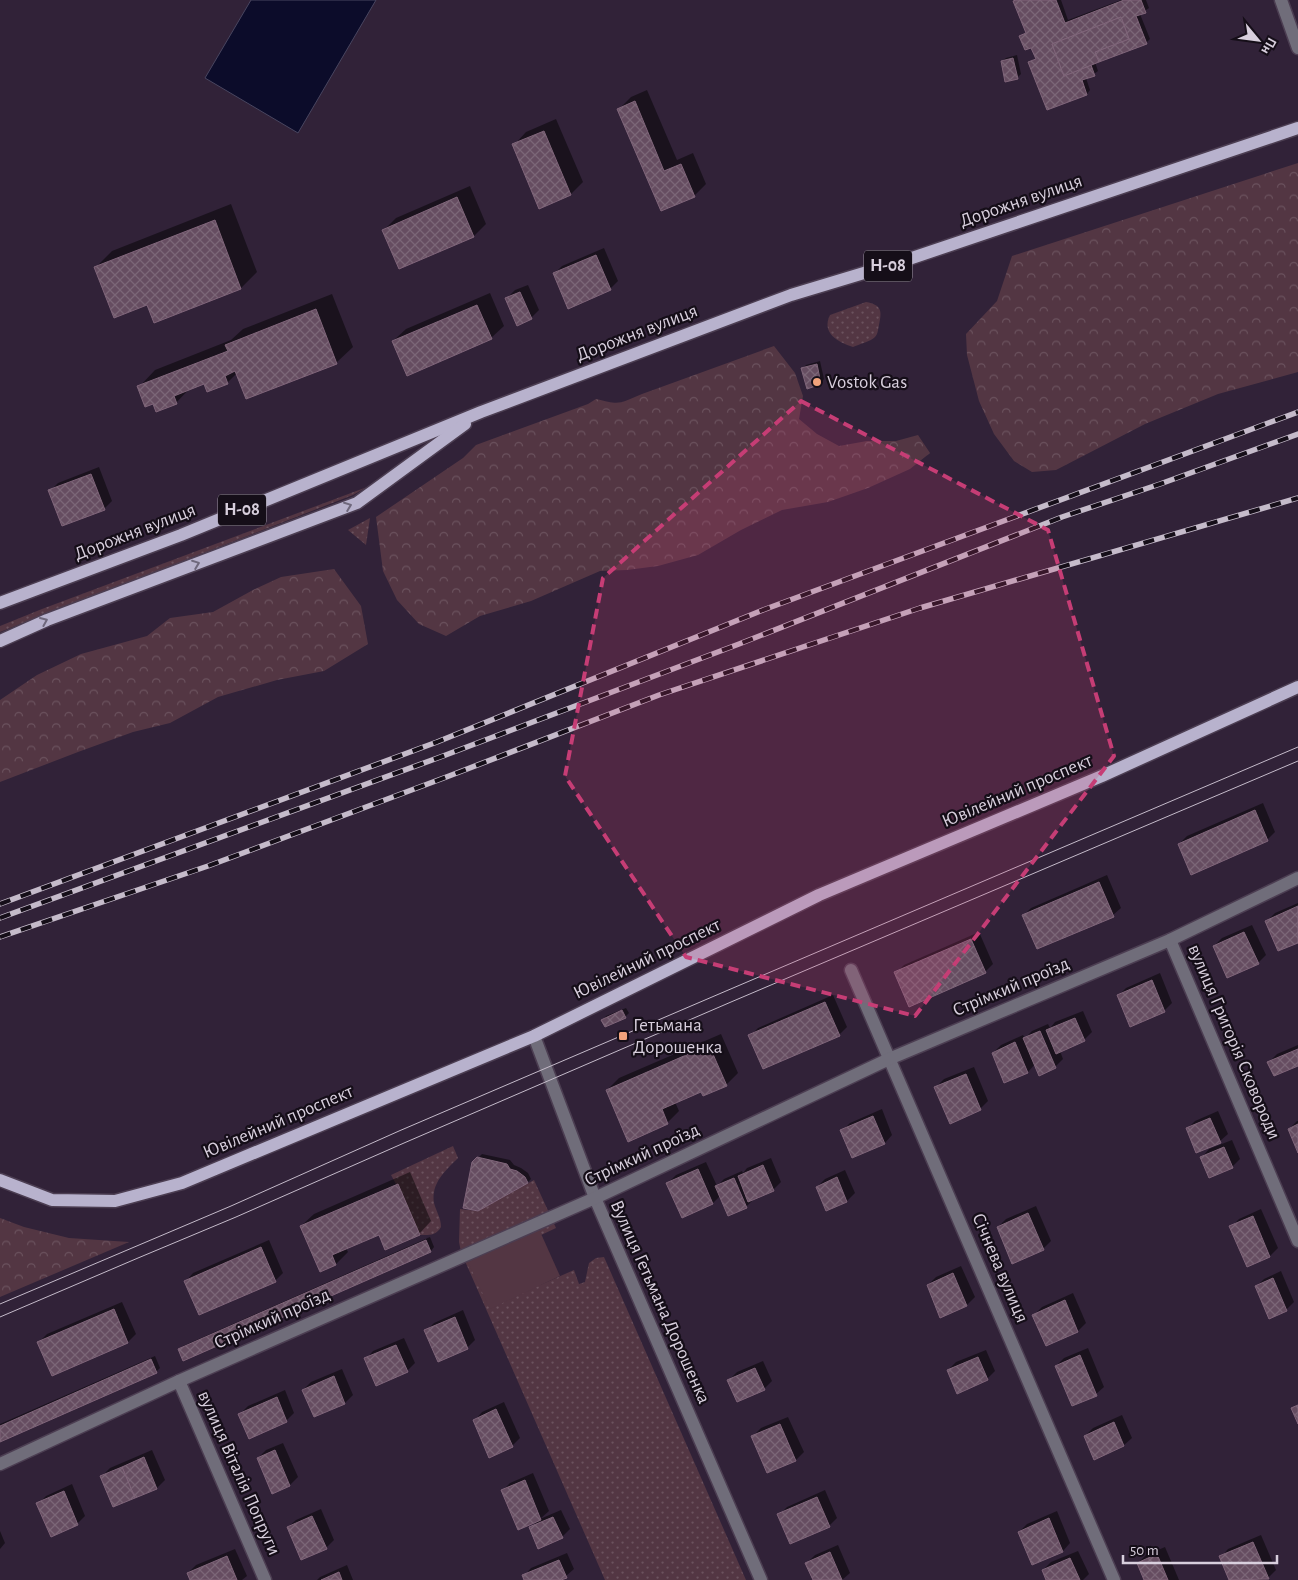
<svg xmlns="http://www.w3.org/2000/svg" width="1298" height="1580" viewBox="0 0 1298 1580" font-family="'Alegreya Sans',sans-serif">
<style>
.grass{fill:url(#grass-dots)}
.forest{fill:url(#forest-crowns)}
.pitch{fill:#533643}
.water{fill:#0c0c2a;stroke:#494660}
.shadow{fill:#0007}
.building{fill:url(#building-cross-hatch);stroke:#80657a}
.lines{fill:none;stroke-linecap:round;stroke-linejoin:round}
.minor-casing{stroke:#4c3e52;stroke-width:15}
.major-casing{stroke:#4c3e52;stroke-width:15}
.minor{stroke:#706d7a;stroke-width:12}
.major{stroke:#b8b2cd;stroke-width:12}
.tram{stroke:#c5bbca;stroke-width:1}
.rail-casing{stroke:#c5bbca;stroke-width:5.5}
.rail{stroke:#150e18;stroke-width:4;stroke-dasharray:11;stroke-linecap:butt}
.oneway{stroke:#6f687c}
.marked{fill:#c63d75;fill-opacity:0.2;stroke:#c63d75;stroke-width:4;stroke-dasharray:10 6;stroke-linejoin:round}
.poi-dot{fill:#f1a27b;stroke:#150e18;stroke-width:2}
.labels{text-anchor:middle;dominant-baseline:central;stroke-width:4.5;stroke-linejoin:round;paint-order:stroke}
.shield{fill:#150e18;stroke:#9e95a2;stroke-width:1}
.shield-label{font-size:18px;font-weight:bold;fill:#d8cfdd}
.street-label{font-size:19px;fill:#d8cfdd;stroke:#150e18}
.poi-label{font-size:19px;fill:#d8cfdd;stroke:#150e18;text-anchor:start}
</style>
<defs>
<pattern id="grass-dots" width="8" height="8" patternUnits="userSpaceOnUse" patternTransform="scale(1.25)"><rect width="8" height="8" fill="#533643"/><path d="M2 2h.1M6 6h.1" fill="none" stroke="#6b525e" stroke-width="1.8" stroke-linecap="round"/></pattern>
<pattern id="forest-crowns" width="20" height="18" patternUnits="userSpaceOnUse" patternTransform="scale(1.25)"><rect width="20" height="18" fill="#533643"/><path d="M2 6a3 3 0 1 1 6 0M12 15a3 3 0 1 1 6 0" fill="none" stroke="#6b525e"/></pattern>
<pattern id="building-cross-hatch" width="8" height="8" patternUnits="userSpaceOnUse" patternTransform="scale(1.25)"><rect width="8" height="8" fill="#664d61"/><path d="M0 0l8 8M0 8l8-8" fill="none" stroke="#7b6677"/></pattern>
</defs>
<rect width="100%" height="100%" fill="#312238"/>
<g class="grass">
<path d="M866,302C882,305 882,311 879,325C878,329 878,334 875,337C870,342 859,344 853,347C838,342 821,333 830,315Z"/>
<path d="M367,487L353,495L0,632V626L42,609Z"/>
<path d="M370,518L366,545L348,530Z"/>
<path d="M453,1146L458,1158C445,1171 431,1183 434,1203C436,1211 441,1218 441,1227C436,1236 429,1235 420,1235L398,1184H396L391,1175Z"/>
<path d="M534,1180L556,1228L522,1244L540,1285L574,1270L579,1284L585,1282L589,1263L596,1258L604,1257L746,1580H605L461,1252L459,1242L460,1209L478,1211Z"/>
</g>
<g class="forest">
<path d="M1298,163V372L1218,394L1145,424L1056,470L1032,472L1014,461L994,434L979,401L967,355L966,334L997,301L1012,256Z"/>
<path d="M774,346L795,373L803,396L799,419L817,434L839,446L867,441H896L918,435L930,453L910,469L868,488L828,502L782,510L741,530L698,555L658,566L627,570L600,571L531,601L480,616L446,636L419,624L397,600L383,571L376,517L463,458L476,445L588,404L596,399C620,405 619,404 642,394Z"/>
<path d="M334,569L361,606L368,644L324,671L277,680L218,697L170,723L133,732L78,752L0,782V700L37,675L81,654L147,636L170,618L213,612L253,590L281,577Z"/>
<path d="M0,1218L24,1227L69,1238L129,1242L0,1297Z"/>
</g>
<path class="pitch" d="M538,1227L560,1276L490,1309L467,1260Z"/>
<path class="water" d="M251,0H376L298,133L205,78Z"/>
<g class="shadow">
<path d="M1016,0H1061L1068,20L1121,0H1146L1149,8L1140,14L1150,39L1146,43L1095,62L1098,71L1094,74L1086,78L1090,90L1087,94L1048,109L1030,62L1036,58L1032,46L1020,36L1027,32Z"/>
<path d="M1017,55L1021,74L1017,78L1002,61L1006,58Z"/>
<path d="M647,90L677,160L693,153L706,184L694,196L662,210L619,109L631,97Z"/>
<path d="M556,119L583,182L571,194L514,145L526,132Z"/>
<path d="M470,186L486,224L474,236L384,230L396,218Z"/>
<path d="M231,204L257,272L241,288L155,321L148,303L96,267L112,251Z"/>
<path d="M604,248L618,281L610,289L554,274L562,266Z"/>
<path d="M528,285L539,310L531,318L507,298L515,290Z"/>
<path d="M490,293L504,326L491,338L393,341L406,329Z"/>
<path d="M332,294L353,347L336,363L237,373L227,383L204,382L191,387L176,403L153,402L139,387L155,370L231,340L243,329Z"/>
<path d="M820,361L824,379L821,383L802,369L806,365Z"/>
<path d="M99,467L112,501L104,509L50,491L58,483Z"/>
<path d="M1263,803L1275,832L1267,840L1179,844L1187,836Z"/>
<path d="M1107,875L1121,908L1113,915L1023,916L1031,908Z"/>
<path d="M1298,903V941L1267,921L1275,913Z"/>
<path d="M1252,925L1266,955L1258,963L1214,946L1222,938Z"/>
<path d="M979,932L993,964L985,972L896,973L904,965Z"/>
<path d="M1160,973L1172,1003L1164,1011L1131,1025L1118,996L1126,988Z"/>
<path d="M833,995L847,1027L839,1035L750,1036L758,1028Z"/>
<path d="M626,1008L629,1013L625,1017L603,1020L606,1016Z"/>
<path d="M1083,1011L1092,1032L1084,1040L1060,1051L1063,1059L1055,1067L1035,1064L1028,1072L1005,1081L993,1053L1001,1045L1023,1035L1025,1038L1032,1031L1048,1024L1050,1028L1055,1022Z"/>
<path d="M721,1034L738,1073L726,1085L702,1091L675,1102L679,1111L667,1123L607,1090L619,1078Z"/>
<path d="M1298,1045V1064L1269,1062L1277,1054Z"/>
<path d="M974,1067L988,1101L980,1109L936,1087L944,1079Z"/>
<path d="M882,1109L892,1135L885,1143L853,1156L842,1131L850,1123Z"/>
<path d="M1218,1111L1228,1134L1220,1141L1187,1129L1195,1121Z"/>
<path d="M1297,1121H1298V1149L1289,1129Z"/>
<path d="M1232,1140L1240,1159L1232,1167L1202,1157L1209,1149Z"/>
<path d="M482,1154L510,1160L514,1165L521,1168L528,1173L531,1179L528,1182L477,1159Z"/>
<path d="M771,1158L781,1182L773,1190L754,1199L746,1207L720,1196L713,1203L668,1183L676,1175L706,1162L717,1186L724,1179L742,1171L743,1173L747,1168Z"/>
<path d="M845,1170L855,1193L847,1201L826,1209L817,1187L825,1179Z"/>
<path d="M410,1172L431,1221L419,1234L380,1233L346,1248L348,1252L336,1264L320,1271L301,1226L314,1214Z"/>
<path d="M1036,1206L1051,1241L1043,1249L998,1227L1006,1219Z"/>
<path d="M1261,1209L1278,1248L1270,1256L1231,1227L1239,1219Z"/>
<path d="M430,1237L434,1247L431,1251L183,1360L179,1350L183,1346Z"/>
<path d="M269,1240L283,1273L275,1281H186L193,1273Z"/>
<path d="M961,1266L975,1297L967,1305L941,1316L928,1285L936,1277Z"/>
<path d="M1281,1271L1294,1302L1286,1310L1256,1287L1264,1279Z"/>
<path d="M1073,1293L1086,1323L1078,1331L1034,1315L1042,1307Z"/>
<path d="M122,1302L136,1334L128,1342L52,1374L39,1342L47,1334Z"/>
<path d="M463,1310L475,1340L467,1348L426,1331L434,1323Z"/>
<path d="M404,1338L415,1363L407,1371L366,1359L373,1351Z"/>
<path d="M1088,1348L1104,1387L1096,1394L1056,1366L1064,1358Z"/>
<path d="M986,1350L995,1371L987,1379L948,1370L956,1362Z"/>
<path d="M155,1356L160,1368L156,1372L0,1441V1424Z"/>
<path d="M763,1361L772,1381L764,1389L729,1380L737,1372Z"/>
<path d="M342,1369L353,1395L345,1403L314,1416L303,1390L311,1382Z"/>
<path d="M285,1390L294,1413L286,1421L240,1414L248,1406Z"/>
<path d="M504,1402L520,1438L512,1446L475,1420L482,1412Z"/>
<path d="M1122,1415L1132,1438L1124,1445L1094,1458L1085,1436L1093,1428Z"/>
<path d="M788,1417L804,1452L796,1460L768,1472L753,1436L761,1428Z"/>
<path d="M283,1443L298,1477L290,1485L258,1458L266,1450Z"/>
<path d="M152,1450L165,1480L157,1488L114,1506L102,1476L110,1468Z"/>
<path d="M533,1473L549,1511L540,1519L561,1510L570,1529L562,1537L531,1528L539,1519L503,1490L510,1483Z"/>
<path d="M72,1484L85,1516L77,1524L38,1504L46,1496Z"/>
<path d="M825,1490L837,1518L829,1526L779,1515L787,1507Z"/>
<path d="M321,1509L334,1540L326,1548L288,1527L296,1520Z"/>
<path d="M1057,1511L1070,1543L1063,1551L1019,1532L1027,1524Z"/>
<path d="M0,1531L5,1543L0,1549Z"/>
<path d="M1261,1535L1276,1570L1268,1578L1263,1580H1231L1221,1557L1228,1549Z"/>
<path d="M838,1545L850,1573L842,1580H814L807,1563L815,1555Z"/>
<path d="M1165,1547L1179,1580H1146L1138,1563L1146,1555Z"/>
<path d="M235,1549L247,1576L242,1580H191L188,1573L196,1565Z"/>
<path d="M1078,1551L1089,1574L1083,1580H1047L1043,1570L1051,1562Z"/>
<path d="M567,1553L574,1569L566,1576L558,1580H525L524,1576L531,1568Z"/>
<path d="M347,1565L353,1580H317L320,1577Z"/>
</g>
<g class="building">
<path d="M1016,0H1056L1065,23L1124,0H1141L1146,13L1136,16L1147,44L1099,62L1095,52L1129,39L1121,17L1052,44L1064,76L1091,65L1095,76L1082,80L1087,95L1047,110L1028,62L1036,59L1031,48L1025,50L1019,36L1026,33L1013,1Z"/>
<path d="M1121,17L1129,39L1095,52L1099,62L1064,76L1052,44Z"/>
<path d="M1013,58L1018,79L1005,82L1001,61Z"/>
<path d="M635,101L664,171L681,164L695,197L661,211L617,109Z"/>
<path d="M544,131L571,195L539,209L512,144Z"/>
<path d="M457,197L474,237L399,269L382,230Z"/>
<path d="M215,220L241,289L154,323L147,305L114,318L94,267Z"/>
<path d="M596,255L611,290L568,309L553,273Z"/>
<path d="M520,292L532,319L517,326L505,298Z"/>
<path d="M477,305L492,339L407,376L392,341Z"/>
<path d="M316,309L337,364L246,399L235,371L225,376L228,384L207,392L204,384L174,396L177,404L156,412L153,404L145,407L137,386L228,351L225,345Z"/>
<path d="M817,364L821,384L807,389L801,368Z"/>
<path d="M91,474L105,510L62,526L48,490Z"/>
<path d="M1255,810L1268,841L1191,875L1178,844Z"/>
<path d="M1099,882L1114,917L1037,949L1022,915Z"/>
<path d="M1298,906V943L1278,951L1265,921Z"/>
<path d="M1244,932L1259,964L1227,978L1213,946Z"/>
<path d="M971,939L986,973L909,1007L894,972Z"/>
<path d="M1152,980L1165,1012L1130,1027L1117,995Z"/>
<path d="M825,1002L840,1036L763,1069L748,1035Z"/>
<path d="M622,1010L626,1018L605,1027L601,1020Z"/>
<path d="M1075,1018L1085,1041L1056,1054L1046,1030Z"/>
<path d="M1040,1031L1056,1068L1039,1076L1023,1038Z"/>
<path d="M1015,1042L1028,1073L1004,1083L992,1053Z"/>
<path d="M709,1045L727,1086L703,1096L701,1092L662,1109L668,1124L628,1142L606,1090Z"/>
<path d="M1298,1049V1066L1274,1076L1267,1062Z"/>
<path d="M966,1074L981,1110L950,1124L934,1087Z"/>
<path d="M873,1116L885,1144L852,1158L840,1130Z"/>
<path d="M1210,1118L1221,1143L1196,1153L1186,1128Z"/>
<path d="M1298,1124V1153L1288,1129Z"/>
<path d="M1224,1147L1233,1168L1209,1178L1200,1157Z"/>
<path d="M477,1157L507,1164L510,1169L517,1171L525,1177L528,1183L478,1211L463,1208L472,1162Z"/>
<path d="M763,1165L774,1191L748,1202L738,1176Z"/>
<path d="M698,1169L713,1204L682,1218L666,1183Z"/>
<path d="M837,1177L847,1202L826,1211L816,1187Z"/>
<path d="M734,1178L747,1208L728,1216L715,1186Z"/>
<path d="M398,1184L420,1235L385,1250L379,1235L332,1255L336,1265L320,1272L300,1226Z"/>
<path d="M1028,1213L1044,1250L1012,1264L997,1227Z"/>
<path d="M1253,1216L1270,1257L1247,1267L1229,1226Z"/>
<path d="M426,1240L431,1252L183,1361L178,1349Z"/>
<path d="M261,1247L276,1282L199,1315L184,1281Z"/>
<path d="M953,1273L967,1306L940,1318L927,1285Z"/>
<path d="M1273,1278L1287,1311L1269,1319L1255,1286Z"/>
<path d="M1065,1300L1078,1332L1046,1346L1032,1315Z"/>
<path d="M114,1309L128,1343L52,1376L37,1342Z"/>
<path d="M455,1317L468,1349L438,1362L424,1330Z"/>
<path d="M396,1345L408,1372L376,1386L364,1358Z"/>
<path d="M1080,1355L1097,1396L1072,1406L1055,1366Z"/>
<path d="M978,1357L988,1380L957,1394L947,1370Z"/>
<path d="M151,1359L157,1373L0,1442V1426Z"/>
<path d="M755,1368L765,1390L737,1402L727,1380Z"/>
<path d="M334,1376L345,1404L314,1417L302,1390Z"/>
<path d="M277,1397L287,1422L249,1439L238,1414Z"/>
<path d="M1298,1405V1424L1291,1408Z"/>
<path d="M496,1409L513,1447L489,1458L473,1420Z"/>
<path d="M1114,1422L1124,1446L1094,1460L1084,1436Z"/>
<path d="M780,1424L796,1461L767,1473L751,1436Z"/>
<path d="M275,1450L290,1486L272,1494L257,1458Z"/>
<path d="M144,1457L157,1489L135,1498L122,1467Z"/>
<path d="M122,1467L135,1498L113,1507L100,1476Z"/>
<path d="M525,1480L541,1520L518,1530L501,1490Z"/>
<path d="M64,1491L78,1525L51,1537L36,1503Z"/>
<path d="M817,1497L830,1527L790,1544L777,1514Z"/>
<path d="M312,1516L327,1549L301,1560L287,1527Z"/>
<path d="M553,1517L563,1538L538,1549L529,1527Z"/>
<path d="M1049,1518L1063,1552L1032,1565L1018,1532Z"/>
<path d="M1253,1542L1269,1579L1229,1580L1219,1556Z"/>
<path d="M830,1552L842,1580H813L805,1563Z"/>
<path d="M1157,1554L1168,1580H1144L1137,1563Z"/>
<path d="M227,1556L237,1580H190L187,1573Z"/>
<path d="M1070,1558L1080,1580H1046L1042,1570Z"/>
<path d="M559,1560L567,1578L561,1580H524L522,1575Z"/>
<path d="M339,1572L342,1580H321Z"/>
</g>
<g class="lines">
<defs>
<g id="minor">
<path d="M1281,0L1298,48"/>
<path d="M1170,940L1298,1241"/>
<path d="M851,970L1114,1580"/>
<path d="M534,1036L595,1198L761,1580"/>
<path d="M179,1381L265,1580"/>
<path d="M0,1464L179,1381L595,1198L889,1059L1170,940L1298,878"/>
</g>
<g id="major">
<path d="M0,603L181,535L481,412L791,295L897,263L1298,128"/>
<path d="M0,641L47,620L357,503L465,424"/>
<path d="M0,1180L52,1200L115,1201L182,1183L534,1036L819,895L1102,776L1298,687"/>
</g>
</defs>
<use href="#minor" class="minor-casing"/>
<use href="#major" class="major-casing"/>
<use href="#minor" class="minor"/>
<use href="#major" class="major"/>
<g class="tram">
<path d="M0,1304L231,1206L399,1131L726,991L1298,747"/>
<path d="M0,1317L138,1258L236,1217L404,1143L731,1002L1298,761"/>
</g>
<defs>
<g id="rail">
<path d="M0,904L437,742L763,610L1298,412"/>
<path d="M0,918L443,756L739,644L1062,517L1160,484L1298,434"/>
<path d="M0,937L208,866L449,776L659,695L920,608L1298,498"/>
</g>
</defs>
<use href="#rail" class="rail-casing"/>
<use href="#rail" class="rail"/>
</g>
<defs><path id="oneway-chevron" d="M-2-3.5L2.5 0L-2 3.5" fill="none" stroke-width="1.6" stroke-linecap="round" stroke-linejoin="round" transform="scale(1.25)"/></defs>
<g class="oneway">
<use href="#oneway-chevron" transform="translate(348 506) rotate(-21)"/>
<use href="#oneway-chevron" transform="translate(196 564) rotate(-21)"/>
<use href="#oneway-chevron" transform="translate(44 621) rotate(-23)"/>
</g>
<path class="marked" d="M801,401L1048,530L1114,756L915,1016L686,957L565,776L603,578Z"/>
<g class="poi-dot">
<circle cx="817" cy="382" r="5"/>
<rect x="618" y="1031" width="10" height="10" rx="2.5"/>
</g>
<g class="labels">
<g class="shield">
<rect x="864" y="250.5" width="48" height="31" rx="4"/>
<rect x="218" y="494.5" width="48" height="31" rx="4"/>
</g>
<g class="shield-label">
<text x="888" y="266">Н-08</text>
<text x="242" y="510">Н-08</text>
</g>
<g class="street-label">
<text transform="translate(1021 201) rotate(-19)">Дорожня вулиця</text>
<text transform="translate(637 333) rotate(-21)">Дорожня вулиця</text>
<text transform="translate(135 532) rotate(-21)">Дорожня вулиця</text>
<text transform="translate(1017 791) rotate(-23)">Ювілейний проспект</text>
<text transform="translate(647 959) rotate(-26)">Ювілейний проспект</text>
<text transform="translate(1011 987) rotate(-23)">Стрімкий проїзд</text>
<text transform="translate(1234 1042) rotate(67)">вулиця Григорія Сковороди</text>
<text transform="translate(278 1122) rotate(-23)">Ювілейний проспект</text>
<text transform="translate(642 1155) rotate(-25)">Стрімкий проїзд</text>
<text transform="translate(1000 1268) rotate(67)">Січнева вулиця</text>
<text transform="translate(660 1302) rotate(66)">Вулиця Гетьмана Дорошенка</text>
<text transform="translate(272 1319) rotate(-24)">Стрімкий проїзд</text>
<text transform="translate(239 1473) rotate(66)">вулиця Віталія Попруги</text>
</g>
<g class="poi-label">
<text x="827" y="382">Vostok Gas</text>
<text x="633" y="1025">Гетьмана<tspan x="633" dy="22">Дорошенка</tspan></text>
</g>
</g>
<g transform="translate(1258 40) rotate(119)" stroke="#150e18" stroke-width="4" paint-order="stroke">
<path d="M0-4L9 19L0 12L-9 19Z" fill="#d8cfdd"/>
<text y="-8" font-size="14" font-weight="bold" text-anchor="middle" fill="#d8cfdd">Пн</text>
</g>
<path d="M1123 1555v8h154v-8" fill="none" stroke="#d8cfdd" stroke-width="2.5"/>
<text x="1130" y="1555" font-size="15" fill="#d8cfdd" stroke="#150e18" stroke-width="4" paint-order="stroke">50 m</text>
</svg>
